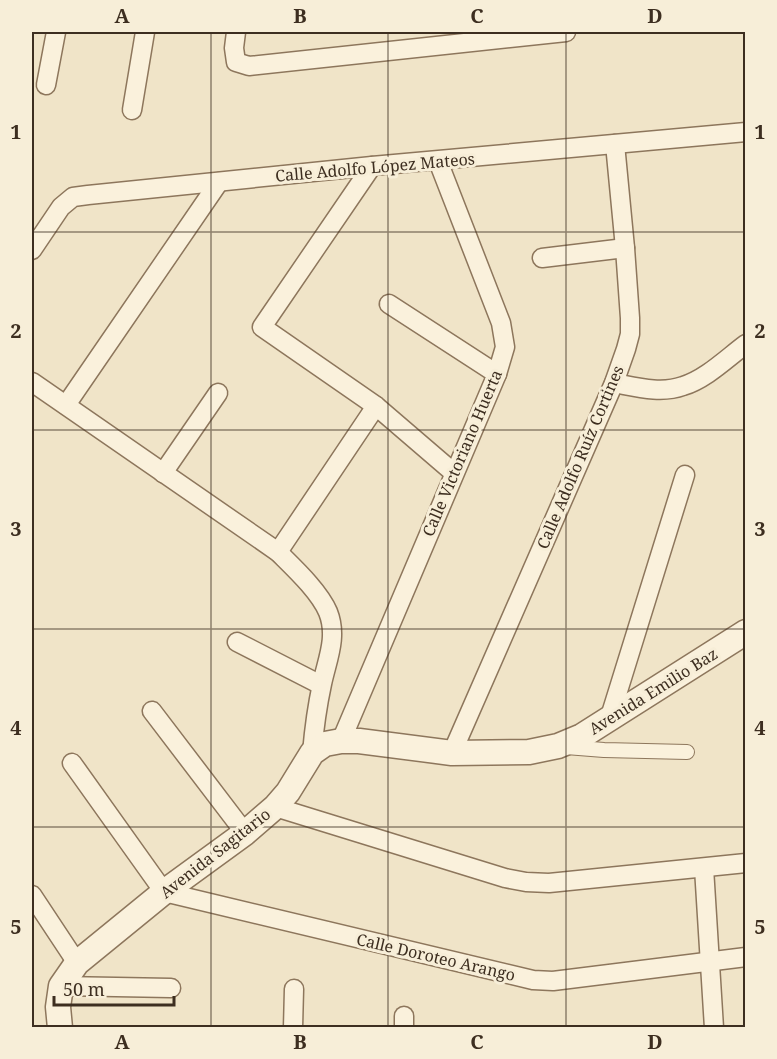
<svg xmlns="http://www.w3.org/2000/svg" width="777" height="1059" viewBox="0 0 777 1059" font-family="'Noto Serif',serif">
<style>
.lines{fill:none;stroke-linecap:round;stroke-linejoin:round}
.pedestrian-casing{stroke:#8d765c;stroke-width:16}
.minor-casing{stroke:#8d765c;stroke-width:21}
.tertiary-casing{stroke:#8d765c;stroke-width:27}
.pedestrian{stroke:#faf1dc;stroke-width:14}
.minor{stroke:#faf1dc;stroke-width:18}
.tertiary{stroke:#faf1dc;stroke-width:24}
.grid{fill:none;stroke:#3d2e20;stroke-width:1.5;stroke-opacity:0.55}
.labels{text-anchor:middle;dominant-baseline:central;stroke-width:6;stroke-linejoin:round;paint-order:stroke}
.street-label{font-size:16px;fill:#3d2e20;stroke:#f7eed8}
.neatline{fill:none;stroke:#3d2e20;stroke-width:2}
.grid-label{font-size:20px;text-anchor:middle;font-weight:bold;fill:#3d2e20}
</style>
<rect width="100%" height="100%" fill="#f0e4c8"/>
<g class="lines">
<defs>
<path id="pedestrian" d="M566,747L604,750L687,752"/>
<g id="minor">
<path d="M236,32L234,48L236,62L249,66L566,32"/>
<path d="M46,85L56,32"/>
<path d="M132,110L145,32"/>
<path d="M372,166L262,327L376,406L454,473"/>
<path d="M32,250L61,207L73,197L88,195L372,166L746,132"/>
<path d="M542,258L625,248"/>
<path d="M389,304L497,374"/>
<path d="M32,382L278,552C294,568 319,591 328,612C338,637 327,660 322,684C317,707 314,730 312,753"/>
<path d="M614,383C636,387 661,394 683,386C706,379 727,358 746,344"/>
<path d="M66,405L219,182"/>
<path d="M163,473L218,393"/>
<path d="M278,552L376,406"/>
<path d="M237,642L321,685"/>
<path d="M152,711L245,833"/>
<path d="M609,720L685,475"/>
<path d="M341,741L497,374L505,347L501,323L438,161"/>
<path d="M452,753L614,383L626,349L630,334V318L625,248L615,144"/>
<path d="M72,763L164,892L533,980L553,981L746,957"/>
<path d="M275,807L505,878L526,882L549,883L746,863"/>
<path d="M704,868L714,1028"/>
<path d="M32,895L77,963"/>
<path d="M61,986L171,988"/>
<path d="M293,1028L294,989"/>
<path d="M404,1028V1016"/>
</g>
<path id="tertiary" d="M60,1028L58,1007L61,986L77,963L164,892L245,833L275,807L288,792L312,753L325,744L341,741H359L452,753L529,752L558,746L582,736L746,632"/>
</defs>
<use href="#pedestrian" class="pedestrian-casing"/>
<use href="#minor" class="minor-casing"/>
<use href="#tertiary" class="tertiary-casing"/>
<use href="#pedestrian" class="pedestrian"/>
<use href="#minor" class="minor"/>
<use href="#tertiary" class="tertiary"/>
</g>
<path class="grid" d="M211,32V1028M388,32V1028M566,32V1028M32,232H746M32,430H746M32,629H746M32,827H746"/>
<g class="labels">
<g class="street-label">
<text transform="translate(375 167) rotate(-5)">Calle Adolfo López Mateos</text>
<text transform="translate(462 453) rotate(-67)">Calle Victoriano Huerta</text>
<text transform="translate(580 457) rotate(-67)">Calle Adolfo Ruíz Cortines</text>
<text transform="translate(653 691) rotate(-32)">Avenida Emilio Baz</text>
<text transform="translate(215 853) rotate(-38)">Avenida Sagitario</text>
<text transform="translate(436 957) rotate(13)">Calle Doroteo Arango</text>
</g>
</g>
<rect width="777" height="1059" fill="none" stroke="#f7eed8" stroke-width="66"/>
<path d="M54 996v9h120v-9" fill="none" stroke="#3d2e20" stroke-width="3"/>
<text x="63" y="996" font-size="18" fill="#3d2e20" stroke="#f7eed8" stroke-width="4.5" paint-order="stroke">50 m</text>
<rect x="33" y="33" width="711" height="993" class="neatline"/>
<g class="grid-label">
<text x="122" y="23">A</text>
<text x="300" y="23">B</text>
<text x="477" y="23">C</text>
<text x="655" y="23">D</text>
<text x="16" y="139">1</text>
<text x="760" y="139">1</text>
<text x="16" y="338">2</text>
<text x="760" y="338">2</text>
<text x="16" y="536">3</text>
<text x="760" y="536">3</text>
<text x="16" y="735">4</text>
<text x="760" y="735">4</text>
<text x="16" y="934">5</text>
<text x="760" y="934">5</text>
<text x="122" y="1049">A</text>
<text x="300" y="1049">B</text>
<text x="477" y="1049">C</text>
<text x="655" y="1049">D</text>
</g>
</svg>
